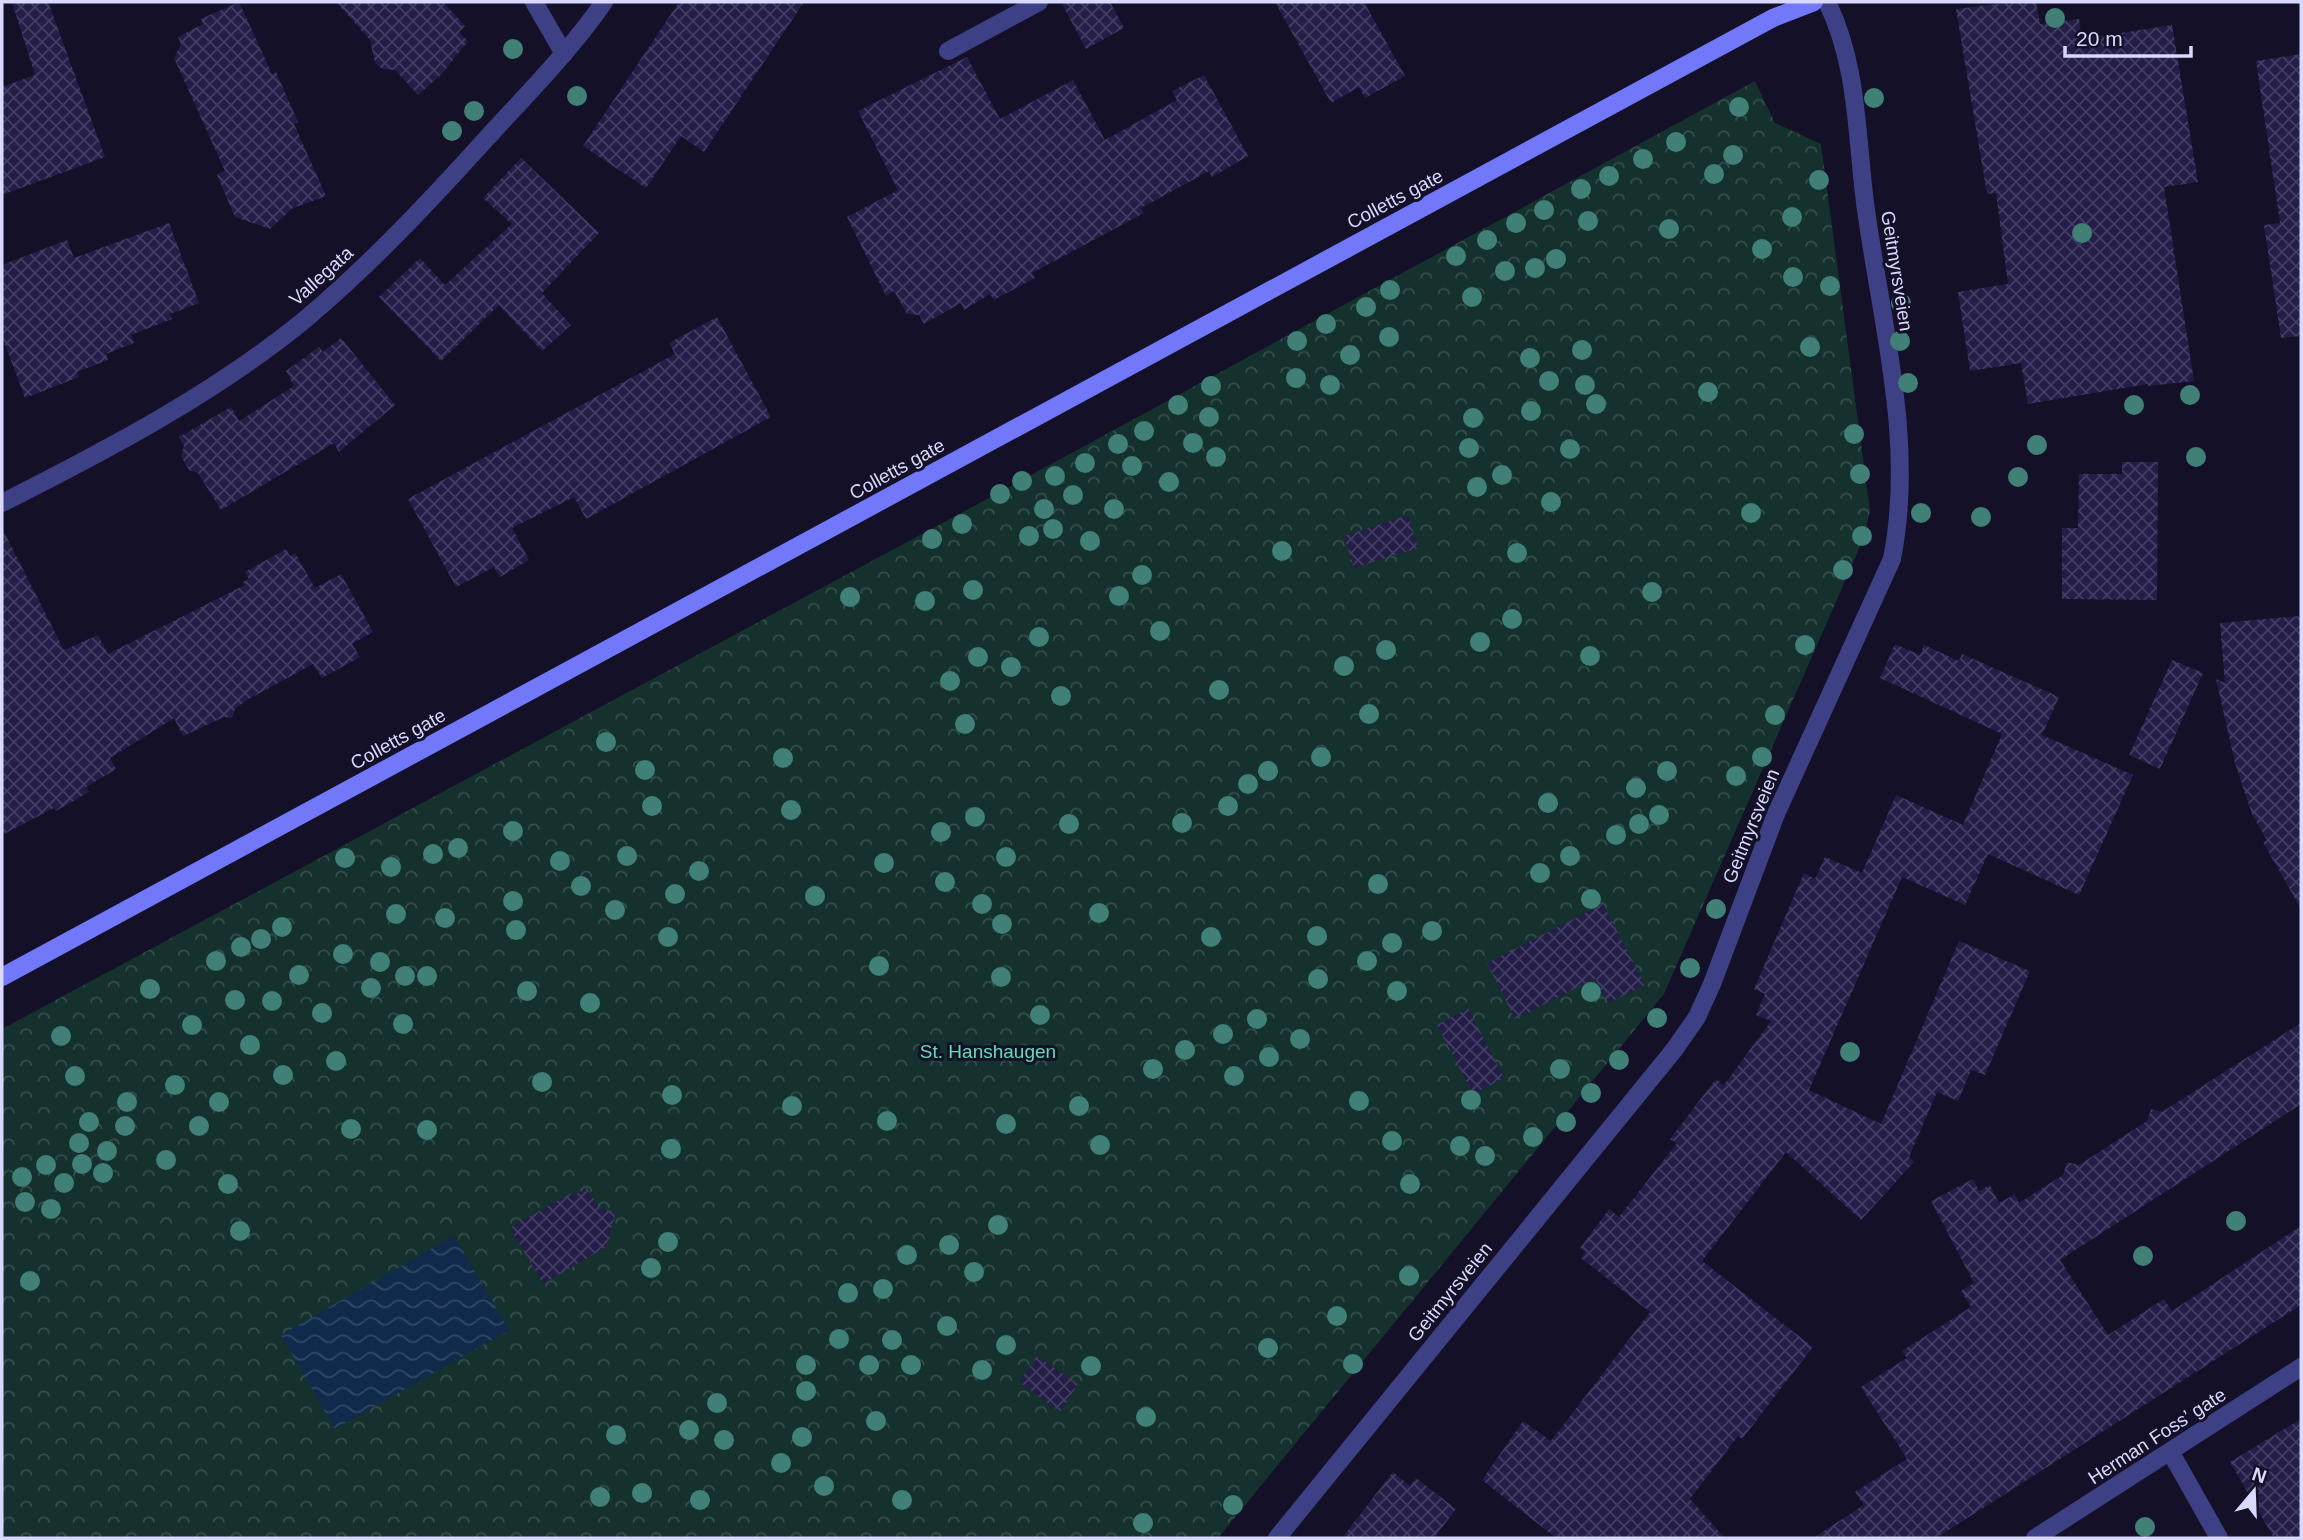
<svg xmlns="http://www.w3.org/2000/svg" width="2303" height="1540" viewBox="0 0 2303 1540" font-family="Arial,sans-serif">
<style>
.park{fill:url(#park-crowns)}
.water{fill:url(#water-waves)}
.building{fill:url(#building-cross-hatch)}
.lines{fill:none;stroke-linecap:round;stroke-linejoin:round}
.service{stroke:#3d4084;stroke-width:18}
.minor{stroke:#3d4084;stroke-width:18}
.secondary{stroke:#7278fa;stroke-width:18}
.tree{fill:#408076}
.labels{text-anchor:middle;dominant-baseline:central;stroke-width:6;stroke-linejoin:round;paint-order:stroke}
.street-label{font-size:19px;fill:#d9d8fe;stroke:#131027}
.park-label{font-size:19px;fill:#65dcb6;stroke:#131027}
</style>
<defs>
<pattern id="park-crowns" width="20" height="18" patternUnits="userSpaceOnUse" patternTransform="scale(1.75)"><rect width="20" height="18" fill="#14312e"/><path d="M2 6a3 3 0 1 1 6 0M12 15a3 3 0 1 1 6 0" fill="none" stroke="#364e4d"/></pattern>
<pattern id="water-waves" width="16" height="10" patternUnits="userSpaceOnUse" patternTransform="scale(1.75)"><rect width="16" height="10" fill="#102a4b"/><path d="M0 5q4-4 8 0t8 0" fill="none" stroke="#324866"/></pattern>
<pattern id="building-cross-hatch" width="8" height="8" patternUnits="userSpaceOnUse" patternTransform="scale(1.75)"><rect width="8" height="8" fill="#231d47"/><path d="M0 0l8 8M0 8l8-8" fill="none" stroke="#423d63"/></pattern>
</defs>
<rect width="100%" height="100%" fill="#131027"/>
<path class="park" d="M1755,81L1775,123L1821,144L1870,511L1863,540L1664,994L1218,1538H2V1029L1013,485Z"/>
<path class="water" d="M454,1236L509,1330L335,1429L281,1335Z"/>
<g class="building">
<path d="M12,2H48L105,157L2,195V87L35,75Z"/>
<path d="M239,2L272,74L276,72L298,122L294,124L326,196L293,208L270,229L235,217L217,175L225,171L174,58L181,44L178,37L203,24L201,19Z"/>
<path d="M336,2H443L465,26L459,32L468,41L441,75L418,95L395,70L382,69L375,63L370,40Z"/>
<path d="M679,2H804L704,152L681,136L646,188L583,146Z"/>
<path d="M1061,2H1110L1124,28L1086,49Z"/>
<path d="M1275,2H1364L1405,76L1365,98L1359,87L1331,103Z"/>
<path d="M2013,2H2036L2040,24L2079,19L2082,39L2172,25L2198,182L2164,187L2194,381L2148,386V384L2028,404L2021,363L1970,371L1958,292L2008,284L1996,193L1987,194L1956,9Z"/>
<path d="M2301,54V336L2281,338L2264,225L2280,223L2256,61Z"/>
<path d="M967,57L1000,119L1073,80L1105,140L1177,100L1172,91L1204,75L1248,156L1212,177L1209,171L1141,208L1144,213L1032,273L1035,278L994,300L990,294L964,310L961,303L924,324L919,315L907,314L894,291L886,296L847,217L898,190L858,111Z"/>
<path d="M521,158L599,233L542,293L571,325L542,351L499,305L441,361L379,297L420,258L445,285L512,224L483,198Z"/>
<path d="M169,223L199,303L170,314L172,319L131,335L134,343L106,354L108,360L77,372L79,377L25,398L2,336V265L67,240L74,258Z"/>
<path d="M717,317L771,417L586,519L574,497L512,528L529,560L500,577L494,567L456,587L408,499L675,354L669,343Z"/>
<path d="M341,338L395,405L339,452L334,443L221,510L198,473L189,470L181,456L184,446L179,437L231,407L239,421L294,386L286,371L319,347L323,352Z"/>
<path d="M2122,462H2158L2157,600L2062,599V528H2078L2079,474H2122Z"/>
<path d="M1408,515L1418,548L1354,568L1344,536Z"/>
<path d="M2,528L64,650L98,635L108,654L245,585L243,582L249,579L245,572L286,549L290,556L295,553L315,588L341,574L373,632L352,644L360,657L322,678L313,664L247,700L235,709L232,718L224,717L183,736L174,718L110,758L116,769L86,787L89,792L56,811L54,808L2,835Z"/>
<path d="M2301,616V909L2263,842L2267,840L2252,814L2235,763L2216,679L2225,683L2220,623Z"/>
<path d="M1895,644L1920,655L1924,645L1959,661L1962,654L2059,697L2042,735L2133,775L2079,895L1988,854L1965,905L1902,877L1809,1090L1881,1124L1959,941L2030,971L1985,1075L1971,1070L1958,1101L1937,1092L1909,1157L1914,1162L1861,1220L1786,1152L1702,1261L1813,1347L1742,1439L1738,1436L1690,1499L1725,1538H1556L1482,1480L1523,1421L1551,1441L1650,1312L1581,1258L1585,1252L1580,1248L1609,1209L1619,1217L1677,1143L1670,1139L1716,1079L1724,1085L1771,1021L1756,1015L1765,994L1754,989L1804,873L1815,879L1825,857L1862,873L1896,795L1963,825L2002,734L1880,678Z"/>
<path d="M2172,660L2203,673L2160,769L2129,755Z"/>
<path d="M1603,904L1645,985L1608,1003L1595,978L1515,1019L1487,963Z"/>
<path d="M1468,1008L1504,1078L1473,1094L1437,1025Z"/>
<path d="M2301,1023V1104L2060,1260L2108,1335L2164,1299L2172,1311L2301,1226V1305L1936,1538H1813L1864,1505L1855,1492L1907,1459L1861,1387L1907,1358L1902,1351L1971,1307L1961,1291L1974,1283L1931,1201L1973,1179L1979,1191L1990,1185L1999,1203L2015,1194L2019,1203L2063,1175L2067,1162L2079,1165L2147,1121L2151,1109L2162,1112Z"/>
<path d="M587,1188L599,1208L616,1212L606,1247L543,1284L510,1228L571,1193L573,1196Z"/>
<path d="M1037,1356L1078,1384L1060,1412L1019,1382Z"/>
<path d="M2301,1419V1538H2274L2230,1462Z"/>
<path d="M1393,1472L1410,1486L1416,1478L1456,1509L1434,1538H1342Z"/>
</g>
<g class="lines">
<path class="service" d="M948,51L1039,2"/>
<g class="minor">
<path d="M534,2L564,54"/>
<path d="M2,503C105,451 212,395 302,322C369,266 428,203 486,139C527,94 570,51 604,2"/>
<path d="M2171,1453L2219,1538"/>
<path d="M1277,1538L1674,1050L1697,1017L1712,984L1776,814L1892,559C1915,442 1882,326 1866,210C1856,138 1859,67 1827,2"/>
<path d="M2035,1538L2301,1367"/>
</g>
<path class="secondary" d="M2,977L1773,18L1814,2"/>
</g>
<g class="tree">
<circle cx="2055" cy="18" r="10"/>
<circle cx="513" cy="49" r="10"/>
<circle cx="577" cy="96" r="10"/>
<circle cx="1874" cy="98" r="10"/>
<circle cx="1739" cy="107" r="10"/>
<circle cx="474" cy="111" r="10"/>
<circle cx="452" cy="131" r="10"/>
<circle cx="1676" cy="142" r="10"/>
<circle cx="1733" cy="155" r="10"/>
<circle cx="1643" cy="159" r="10"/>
<circle cx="1714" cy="174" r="10"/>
<circle cx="1609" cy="176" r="10"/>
<circle cx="1819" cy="180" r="10"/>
<circle cx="1581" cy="189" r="10"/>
<circle cx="1544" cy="210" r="10"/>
<circle cx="1792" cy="217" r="10"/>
<circle cx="1588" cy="221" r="10"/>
<circle cx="1516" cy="223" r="10"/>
<circle cx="1669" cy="229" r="10"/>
<circle cx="2082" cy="233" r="10"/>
<circle cx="1487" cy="240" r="10"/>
<circle cx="1762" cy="249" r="10"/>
<circle cx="1456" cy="256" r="10"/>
<circle cx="1556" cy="259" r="10"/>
<circle cx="1535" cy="268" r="10"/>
<circle cx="1505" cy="271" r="10"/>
<circle cx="1793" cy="277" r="10"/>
<circle cx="1830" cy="286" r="10"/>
<circle cx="1390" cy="290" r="10"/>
<circle cx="1472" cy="297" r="10"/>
<circle cx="1901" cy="303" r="10"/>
<circle cx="1366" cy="307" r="10"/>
<circle cx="1326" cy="324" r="10"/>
<circle cx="1389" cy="337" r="10"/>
<circle cx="1297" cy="341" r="10"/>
<circle cx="1900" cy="341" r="10"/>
<circle cx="1810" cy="347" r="10"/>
<circle cx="1582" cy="350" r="10"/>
<circle cx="1350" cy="355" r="10"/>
<circle cx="1530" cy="358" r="10"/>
<circle cx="1296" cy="378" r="10"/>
<circle cx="1549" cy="381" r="10"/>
<circle cx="1908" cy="383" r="10"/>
<circle cx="1330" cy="385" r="10"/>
<circle cx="1585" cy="385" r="10"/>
<circle cx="1211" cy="386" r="10"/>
<circle cx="1708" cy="392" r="10"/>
<circle cx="2190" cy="395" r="10"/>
<circle cx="1596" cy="404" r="10"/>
<circle cx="1178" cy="405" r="10"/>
<circle cx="2134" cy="405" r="10"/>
<circle cx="1531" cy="411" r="10"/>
<circle cx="1209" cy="417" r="10"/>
<circle cx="1473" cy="418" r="10"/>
<circle cx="1144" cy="431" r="10"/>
<circle cx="1854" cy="434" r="10"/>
<circle cx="1193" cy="443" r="10"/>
<circle cx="1118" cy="444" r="10"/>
<circle cx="2037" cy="445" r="10"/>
<circle cx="1469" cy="448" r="10"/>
<circle cx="1570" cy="449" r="10"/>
<circle cx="1216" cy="457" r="10"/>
<circle cx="2196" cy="457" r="10"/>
<circle cx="1085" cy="463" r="10"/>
<circle cx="1132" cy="466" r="10"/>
<circle cx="1860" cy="474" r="10"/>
<circle cx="1502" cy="475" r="10"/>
<circle cx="1055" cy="476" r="10"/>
<circle cx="2018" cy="477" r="10"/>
<circle cx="1022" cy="481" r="10"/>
<circle cx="1169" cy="482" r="10"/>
<circle cx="1477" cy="487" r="10"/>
<circle cx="1000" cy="494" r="10"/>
<circle cx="1073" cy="495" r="10"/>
<circle cx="1551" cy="502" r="10"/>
<circle cx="1044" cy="509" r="10"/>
<circle cx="1114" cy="509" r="10"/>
<circle cx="1751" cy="513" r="10"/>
<circle cx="1921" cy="513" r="10"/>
<circle cx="1981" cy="517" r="10"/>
<circle cx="962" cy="524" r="10"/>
<circle cx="1053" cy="529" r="10"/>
<circle cx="1029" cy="536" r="10"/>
<circle cx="1862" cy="536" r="10"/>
<circle cx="932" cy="539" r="10"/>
<circle cx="1090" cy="541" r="10"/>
<circle cx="1282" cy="551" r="10"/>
<circle cx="1517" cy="553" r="10"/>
<circle cx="1843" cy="570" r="10"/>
<circle cx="1142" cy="575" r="10"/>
<circle cx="973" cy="590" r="10"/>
<circle cx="1652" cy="592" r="10"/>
<circle cx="1119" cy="596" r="10"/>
<circle cx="850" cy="597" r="10"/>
<circle cx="925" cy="601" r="10"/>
<circle cx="1512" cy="619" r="10"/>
<circle cx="1160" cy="631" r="10"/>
<circle cx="1039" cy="637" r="10"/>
<circle cx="1480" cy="642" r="10"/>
<circle cx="1805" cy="645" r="10"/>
<circle cx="1386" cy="650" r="10"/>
<circle cx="1590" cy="656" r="10"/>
<circle cx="978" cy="657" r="10"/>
<circle cx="1344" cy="666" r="10"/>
<circle cx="1011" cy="667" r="10"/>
<circle cx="950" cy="681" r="10"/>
<circle cx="1219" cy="690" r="10"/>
<circle cx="1061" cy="696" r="10"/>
<circle cx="1369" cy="714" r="10"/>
<circle cx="1775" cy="715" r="10"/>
<circle cx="965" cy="724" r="10"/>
<circle cx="606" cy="742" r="10"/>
<circle cx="1321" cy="757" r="10"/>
<circle cx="1762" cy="757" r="10"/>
<circle cx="783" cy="758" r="10"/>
<circle cx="645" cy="770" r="10"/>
<circle cx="1268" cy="771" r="10"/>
<circle cx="1667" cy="771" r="10"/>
<circle cx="1736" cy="776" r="10"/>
<circle cx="1248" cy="784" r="10"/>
<circle cx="1636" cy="788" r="10"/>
<circle cx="1548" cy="803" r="10"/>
<circle cx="652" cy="806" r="10"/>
<circle cx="1228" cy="806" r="10"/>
<circle cx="791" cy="810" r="10"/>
<circle cx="1659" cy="815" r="10"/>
<circle cx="975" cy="817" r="10"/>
<circle cx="1182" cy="823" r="10"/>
<circle cx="1069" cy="824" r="10"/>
<circle cx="1639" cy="824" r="10"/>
<circle cx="513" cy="831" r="10"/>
<circle cx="941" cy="832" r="10"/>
<circle cx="1616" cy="835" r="10"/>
<circle cx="458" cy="848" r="10"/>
<circle cx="433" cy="854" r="10"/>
<circle cx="627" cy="856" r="10"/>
<circle cx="1570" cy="856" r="10"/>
<circle cx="1006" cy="857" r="10"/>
<circle cx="345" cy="858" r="10"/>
<circle cx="560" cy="861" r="10"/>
<circle cx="884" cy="863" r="10"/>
<circle cx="391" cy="867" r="10"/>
<circle cx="699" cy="871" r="10"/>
<circle cx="1540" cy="873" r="10"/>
<circle cx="945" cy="882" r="10"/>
<circle cx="1378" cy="884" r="10"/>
<circle cx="581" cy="886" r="10"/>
<circle cx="675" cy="894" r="10"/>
<circle cx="815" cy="896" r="10"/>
<circle cx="1591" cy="899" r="10"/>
<circle cx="513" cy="901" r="10"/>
<circle cx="982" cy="904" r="10"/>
<circle cx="1716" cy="909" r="10"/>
<circle cx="615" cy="910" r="10"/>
<circle cx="1099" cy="913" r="10"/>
<circle cx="396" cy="914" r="10"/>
<circle cx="445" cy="918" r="10"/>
<circle cx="1002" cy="924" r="10"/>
<circle cx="282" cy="927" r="10"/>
<circle cx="516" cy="930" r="10"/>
<circle cx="1432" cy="931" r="10"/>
<circle cx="1317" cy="936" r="10"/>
<circle cx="668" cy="937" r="10"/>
<circle cx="1211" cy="937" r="10"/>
<circle cx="261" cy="939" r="10"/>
<circle cx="1392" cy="943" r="10"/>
<circle cx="241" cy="947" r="10"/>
<circle cx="343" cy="954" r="10"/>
<circle cx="216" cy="961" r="10"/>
<circle cx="1367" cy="961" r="10"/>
<circle cx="380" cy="962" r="10"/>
<circle cx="879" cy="966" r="10"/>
<circle cx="1690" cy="968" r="10"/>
<circle cx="299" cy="975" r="10"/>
<circle cx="405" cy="976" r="10"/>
<circle cx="427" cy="976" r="10"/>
<circle cx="1001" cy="977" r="10"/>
<circle cx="1318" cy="979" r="10"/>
<circle cx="371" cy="988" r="10"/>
<circle cx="150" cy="989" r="10"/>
<circle cx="527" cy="991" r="10"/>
<circle cx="1397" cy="991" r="10"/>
<circle cx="1591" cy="992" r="10"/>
<circle cx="235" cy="1000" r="10"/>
<circle cx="272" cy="1001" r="10"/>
<circle cx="590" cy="1003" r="10"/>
<circle cx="322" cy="1013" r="10"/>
<circle cx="1040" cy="1015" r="10"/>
<circle cx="1657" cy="1018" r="10"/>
<circle cx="1257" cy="1019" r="10"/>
<circle cx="403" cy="1024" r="10"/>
<circle cx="192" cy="1025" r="10"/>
<circle cx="1223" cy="1034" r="10"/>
<circle cx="61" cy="1036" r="10"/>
<circle cx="1300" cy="1039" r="10"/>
<circle cx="250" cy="1045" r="10"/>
<circle cx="1185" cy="1050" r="10"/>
<circle cx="1850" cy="1052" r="10"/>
<circle cx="1269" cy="1057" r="10"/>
<circle cx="1619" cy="1060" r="10"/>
<circle cx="336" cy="1061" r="10"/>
<circle cx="1153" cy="1069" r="10"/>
<circle cx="1560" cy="1069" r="10"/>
<circle cx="283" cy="1075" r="10"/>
<circle cx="75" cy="1076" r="10"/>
<circle cx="1234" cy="1076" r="10"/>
<circle cx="542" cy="1082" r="10"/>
<circle cx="175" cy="1085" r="10"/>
<circle cx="1591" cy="1093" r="10"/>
<circle cx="672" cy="1095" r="10"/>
<circle cx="1471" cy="1100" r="10"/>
<circle cx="1359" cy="1101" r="10"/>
<circle cx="127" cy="1102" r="10"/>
<circle cx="219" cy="1102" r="10"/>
<circle cx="792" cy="1106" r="10"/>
<circle cx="1079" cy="1106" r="10"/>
<circle cx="887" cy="1121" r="10"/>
<circle cx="89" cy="1122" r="10"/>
<circle cx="1566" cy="1122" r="10"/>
<circle cx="1006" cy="1124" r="10"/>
<circle cx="125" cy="1126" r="10"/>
<circle cx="199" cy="1126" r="10"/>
<circle cx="351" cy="1129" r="10"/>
<circle cx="427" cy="1130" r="10"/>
<circle cx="1533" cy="1137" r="10"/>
<circle cx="1392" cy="1141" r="10"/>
<circle cx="79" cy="1143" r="10"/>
<circle cx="1100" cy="1145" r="10"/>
<circle cx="1460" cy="1146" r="10"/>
<circle cx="671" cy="1149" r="10"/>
<circle cx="107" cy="1151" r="10"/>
<circle cx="1485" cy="1156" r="10"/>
<circle cx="166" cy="1160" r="10"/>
<circle cx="82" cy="1164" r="10"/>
<circle cx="46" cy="1165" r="10"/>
<circle cx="103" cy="1173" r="10"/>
<circle cx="22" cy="1177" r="10"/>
<circle cx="64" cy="1183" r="10"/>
<circle cx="228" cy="1184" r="10"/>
<circle cx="1410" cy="1184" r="10"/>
<circle cx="25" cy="1202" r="10"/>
<circle cx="51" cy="1209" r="10"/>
<circle cx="2236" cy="1221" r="10"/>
<circle cx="998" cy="1225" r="10"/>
<circle cx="240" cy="1231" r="10"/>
<circle cx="668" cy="1242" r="10"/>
<circle cx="949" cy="1245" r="10"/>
<circle cx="907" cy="1255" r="10"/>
<circle cx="2143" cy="1256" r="10"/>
<circle cx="651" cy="1268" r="10"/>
<circle cx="974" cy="1272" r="10"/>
<circle cx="1409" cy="1276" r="10"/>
<circle cx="30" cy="1281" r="10"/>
<circle cx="883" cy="1289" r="10"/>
<circle cx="848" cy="1293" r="10"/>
<circle cx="1337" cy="1316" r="10"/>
<circle cx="947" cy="1326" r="10"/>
<circle cx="839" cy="1339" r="10"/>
<circle cx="892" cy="1340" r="10"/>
<circle cx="1006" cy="1345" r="10"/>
<circle cx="1268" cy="1348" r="10"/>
<circle cx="1353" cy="1364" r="10"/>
<circle cx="806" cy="1365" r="10"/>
<circle cx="869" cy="1365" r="10"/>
<circle cx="911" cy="1365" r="10"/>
<circle cx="1091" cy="1366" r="10"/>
<circle cx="982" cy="1370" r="10"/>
<circle cx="806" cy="1391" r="10"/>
<circle cx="717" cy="1403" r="10"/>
<circle cx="1146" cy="1417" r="10"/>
<circle cx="876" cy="1421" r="10"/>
<circle cx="689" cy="1430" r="10"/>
<circle cx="616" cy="1435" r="10"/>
<circle cx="802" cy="1437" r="10"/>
<circle cx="724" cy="1440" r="10"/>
<circle cx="781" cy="1463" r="10"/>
<circle cx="824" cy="1486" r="10"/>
<circle cx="642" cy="1493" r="10"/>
<circle cx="600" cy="1497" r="10"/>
<circle cx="700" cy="1500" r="10"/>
<circle cx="902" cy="1500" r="10"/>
<circle cx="1233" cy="1505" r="10"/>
<circle cx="1143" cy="1523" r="10"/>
<circle cx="2145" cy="1527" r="10"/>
</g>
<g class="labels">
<g class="street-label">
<text transform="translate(1395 199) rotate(-28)">Colletts gate</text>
<text transform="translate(1897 271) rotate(81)">Geitmyrsveien</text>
<text transform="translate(321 276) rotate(-42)">Vallegata</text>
<text transform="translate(897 469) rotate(-29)">Colletts gate</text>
<text transform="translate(398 739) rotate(-29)">Colletts gate</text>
<text transform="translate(1751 826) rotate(-68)">Geitmyrsveien</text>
<text transform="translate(1450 1292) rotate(-51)">Geitmyrsveien</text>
<text transform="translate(2157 1436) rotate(-33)">Herman Foss’ gate</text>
</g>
<g class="park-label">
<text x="988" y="1051">St. Hanshaugen</text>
</g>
</g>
<rect width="2303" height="1540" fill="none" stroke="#d9d8fe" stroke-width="7"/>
<g transform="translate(2254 1491) rotate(19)" stroke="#131027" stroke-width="5" paint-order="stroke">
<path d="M0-5L12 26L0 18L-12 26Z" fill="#d9d8fe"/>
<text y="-10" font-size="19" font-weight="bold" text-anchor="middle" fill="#d9d8fe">N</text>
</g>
<path d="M2065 46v10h126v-10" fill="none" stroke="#d9d8fe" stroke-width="3.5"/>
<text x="2076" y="46" font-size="21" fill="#d9d8fe" stroke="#131027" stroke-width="5" paint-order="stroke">20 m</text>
</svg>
